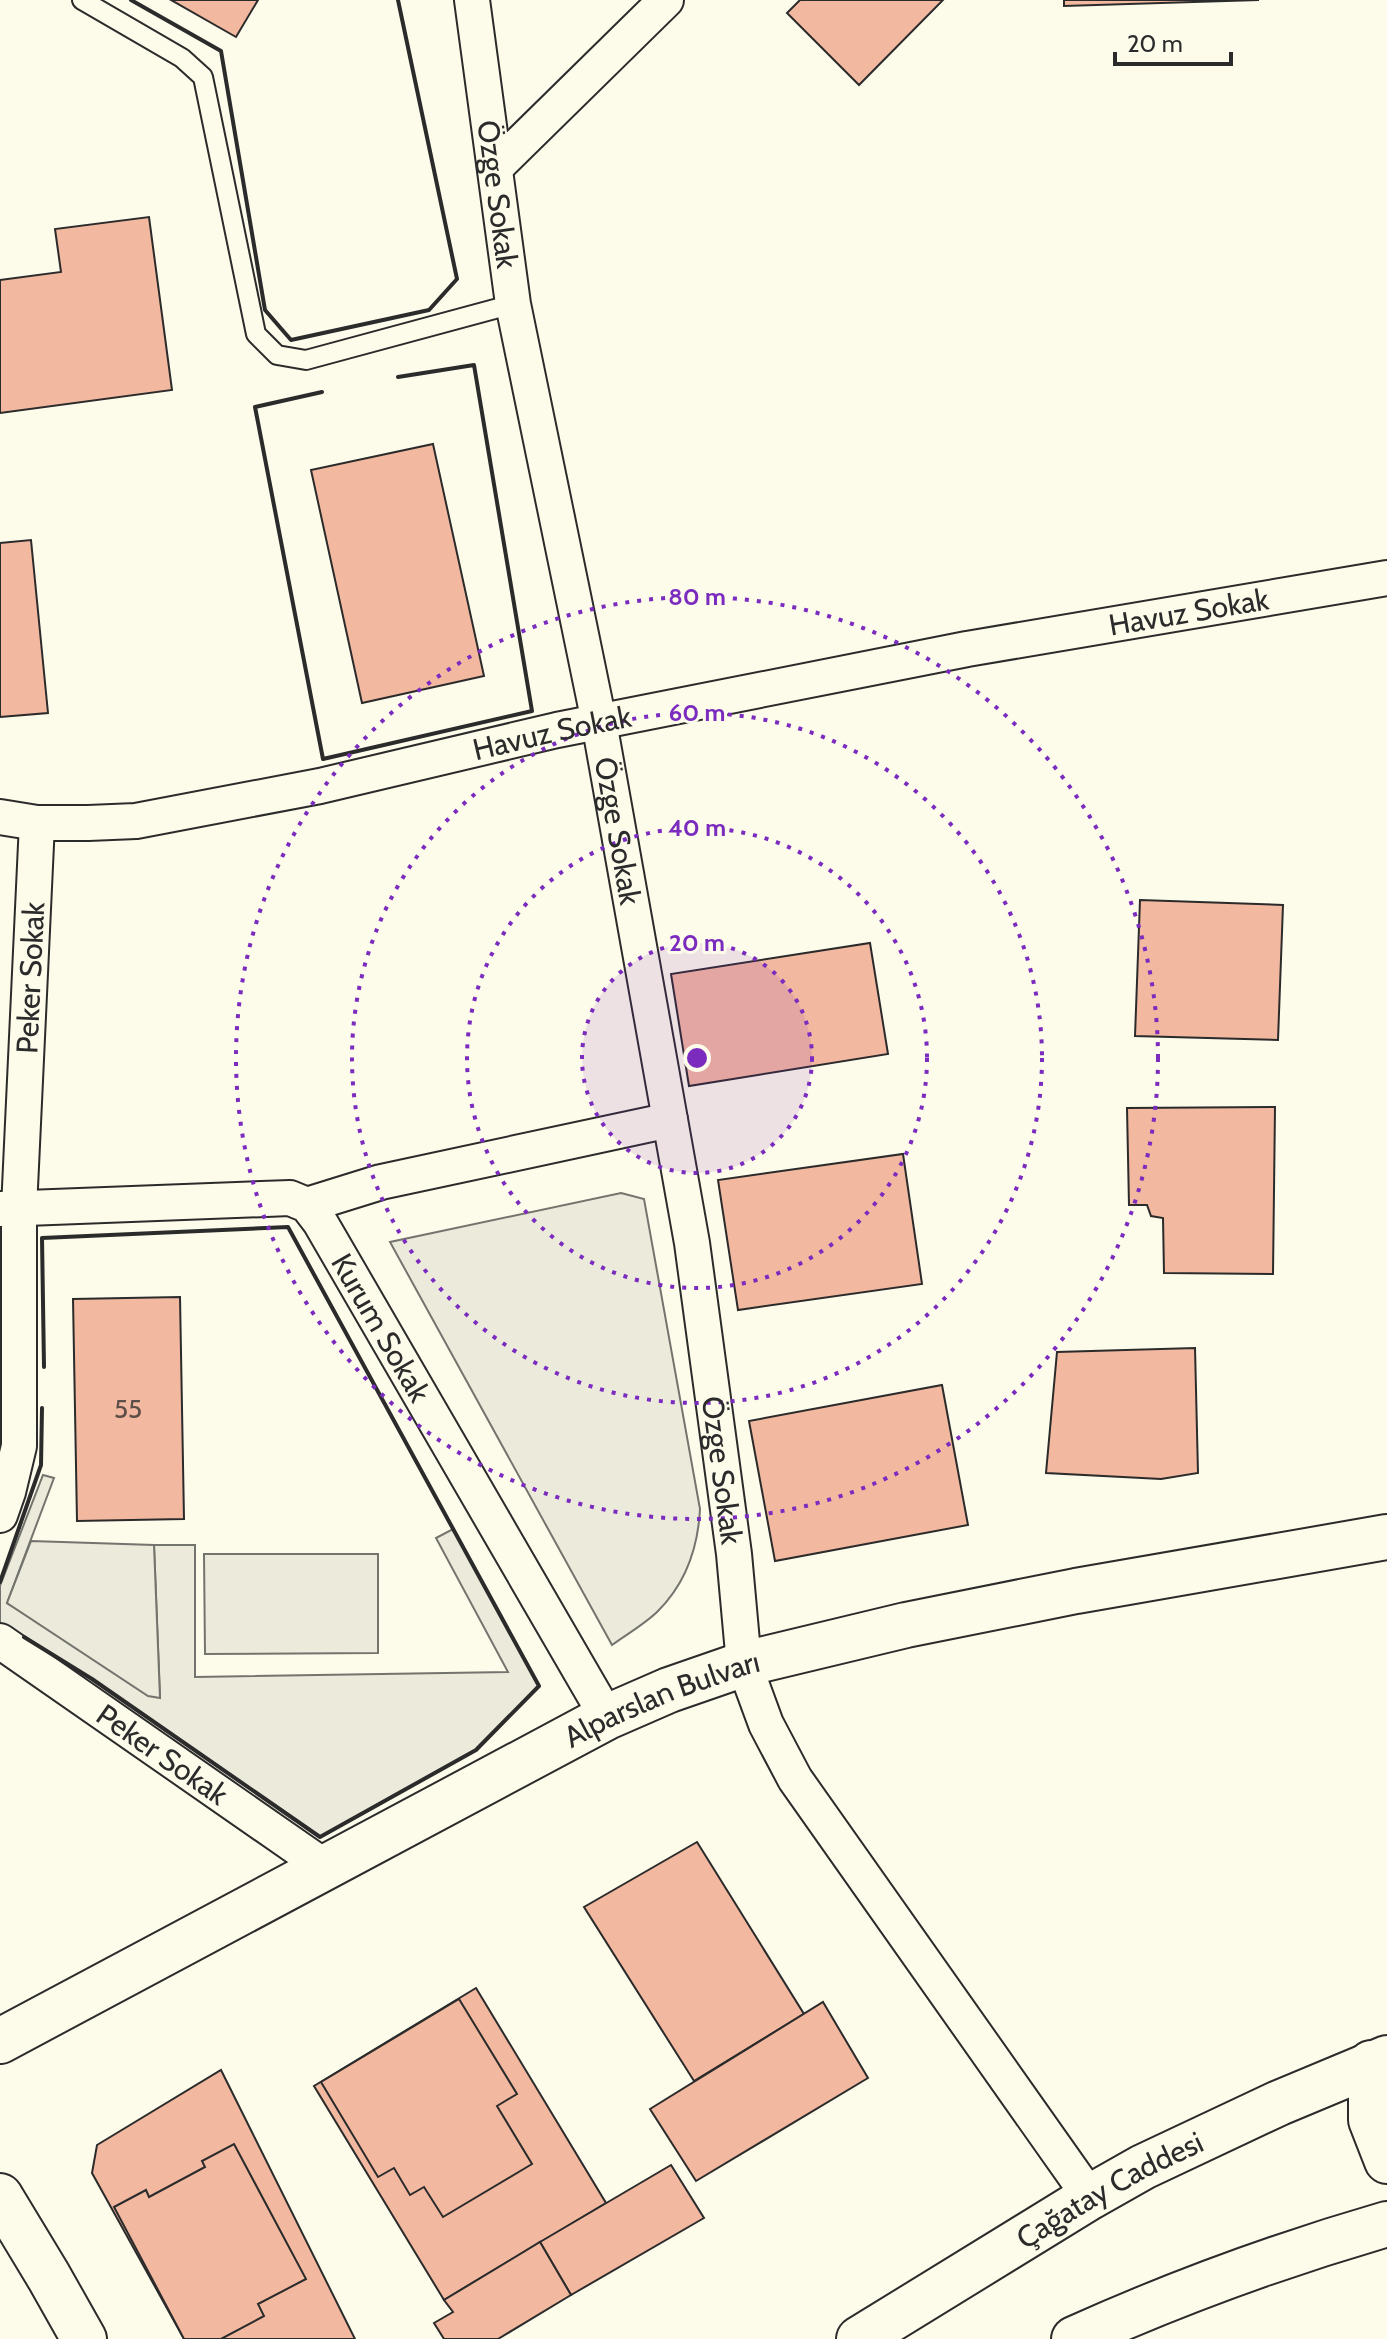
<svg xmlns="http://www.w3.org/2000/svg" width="1387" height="2339" viewBox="0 0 1387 2339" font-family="Cabin,sans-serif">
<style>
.green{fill:#ecebdb;stroke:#74746e;stroke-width:2}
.parking{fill:#eceadb;stroke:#74746e;stroke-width:2}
.building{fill:#f2b8a0;stroke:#2b2b2b;stroke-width:2}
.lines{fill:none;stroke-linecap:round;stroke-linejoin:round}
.lane-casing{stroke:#2b2b2b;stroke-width:22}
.street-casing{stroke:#2b2b2b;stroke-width:38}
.secondary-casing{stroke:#2b2b2b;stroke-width:48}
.lane{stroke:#fdfbea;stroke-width:18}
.street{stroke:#fdfbea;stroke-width:34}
.secondary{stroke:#fdfbea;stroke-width:44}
.wall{stroke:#2b2b2b;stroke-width:4}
.ring{fill:none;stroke:#7b2cbf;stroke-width:4;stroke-dasharray:4 8}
.labels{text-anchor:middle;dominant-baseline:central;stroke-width:6;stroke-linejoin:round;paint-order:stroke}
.number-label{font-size:26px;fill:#5d4e48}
.street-label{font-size:30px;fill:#2b2b2b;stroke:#fdfbea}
.centre{fill:#7b2cbf;stroke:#fdfbea;stroke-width:4}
.ring-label{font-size:24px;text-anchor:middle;font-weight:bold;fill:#7b2cbf;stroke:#fdfbea;stroke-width:6;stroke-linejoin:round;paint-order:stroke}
</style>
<rect width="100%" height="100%" fill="#fdfbea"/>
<g class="green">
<path d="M621,1193L644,1199L700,1509C698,1548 686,1583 658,1611C645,1624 627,1634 612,1645L390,1242Z"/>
<path d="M43,1475L54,1478L7,1603L160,1697L154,1545H195V1677L508,1672L436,1538L453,1529L539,1686L476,1750L320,1837L92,1679L0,1623V1586Z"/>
<path d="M204,1554H378V1653L205,1654Z"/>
</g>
<path class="parking" d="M31,1541L154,1545L160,1698L148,1696L7,1603Z"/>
<g class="building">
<path d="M171,0H258L236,37Z"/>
<path d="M800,0H943L859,85L787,13Z"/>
<path d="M1064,0H1259L1064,6Z"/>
<path d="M149,217L172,390L0,413V280L61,272L55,229Z"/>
<path d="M433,444L484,676L362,703L311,470Z"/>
<path d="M31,540L48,713L0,717V543Z"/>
<path d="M1140,900L1283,905L1278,1040L1135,1036Z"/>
<path d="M870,943L888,1054L689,1086L671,974Z"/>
<path d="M1275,1107L1273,1274L1164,1273L1163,1218L1151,1216L1147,1205H1129L1127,1108Z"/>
<path d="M903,1154L922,1284L738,1310L718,1180Z"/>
<path d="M180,1297L184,1519L77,1521L73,1299Z"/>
<path d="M1195,1348L1198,1473L1161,1479L1046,1473L1057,1352Z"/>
<path d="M942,1385L968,1525L775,1561L749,1421Z"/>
<path d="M697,1842L804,2014L694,2081L584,1907Z"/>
<path d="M476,1988L606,2203L444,2300L314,2086Z"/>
<path d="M459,1999L517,2094L497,2106L532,2164L443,2217L424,2187L410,2195L394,2168L378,2177L321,2082Z"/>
<path d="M823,2002L868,2078L696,2181L650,2109Z"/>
<path d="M221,2070L355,2339H184L92,2173L97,2145Z"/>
<path d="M234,2144L306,2279L258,2304L264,2316L221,2339H184L114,2207L146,2190L149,2197L205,2167L202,2161Z"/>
<path d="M671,2165L704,2218L571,2295L540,2242Z"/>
<path d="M540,2242L571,2295L498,2339H444L434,2323L453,2312L444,2300Z"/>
</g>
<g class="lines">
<defs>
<path id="lane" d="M82,0L182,58L203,77L256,334L277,355L306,360L513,304"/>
<g id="street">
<path id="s1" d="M472,0L513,304L599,722L692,1243L734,1554L744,1664L766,1724L795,1779L1090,2197"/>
<path d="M495,168L666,0"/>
<path id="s2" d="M0,817L37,823H88L136,821L320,786L557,730L967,649L1387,578"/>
<path d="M307,1205L381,1182L670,1120"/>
<path id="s3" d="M0,1209L290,1198L307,1205L320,1222L607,1717"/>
<path id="s4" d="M0,1515L8,1492L19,1446V1209L37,823"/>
<path id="s5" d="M0,1641L325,1867"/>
</g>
<g id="secondary">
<path id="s6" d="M0,2041L607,1717L669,1690L744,1664L906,1625L1076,1591L1387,1537"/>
<path d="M1371,2063V2120L1387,2161"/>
<path d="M0,2196L49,2277L84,2339"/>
<path id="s7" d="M859,2339L1090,2197L1143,2167L1279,2103L1387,2058"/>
<path d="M1074,2339C1176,2293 1280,2255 1387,2224"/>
</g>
</defs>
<use href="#lane" class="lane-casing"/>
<use href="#street" class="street-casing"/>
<use href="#secondary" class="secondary-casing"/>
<use href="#lane" class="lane"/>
<use href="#street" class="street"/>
<use href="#secondary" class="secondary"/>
<g class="wall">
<path d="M131,0L221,51L265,310L291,340L429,310L457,279L398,0"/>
<path d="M322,392L255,407L323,759L532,711L474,365L398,377"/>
<path d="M0,1582L41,1465L42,1408"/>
<path d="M24,1637L92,1679L320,1837L476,1750L539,1686L288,1227L42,1238L44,1367"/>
</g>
</g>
<circle cx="697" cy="1058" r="115" fill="#7b2cbf" fill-opacity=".12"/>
<g class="ring">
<circle cx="697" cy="1058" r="115"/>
<circle cx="697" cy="1058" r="230"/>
<circle cx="697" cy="1058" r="345"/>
<circle cx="697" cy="1058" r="461"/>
</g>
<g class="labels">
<g class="number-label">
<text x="128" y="1409">55</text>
</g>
<g class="street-label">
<text stroke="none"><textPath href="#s1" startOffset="196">Özge Sokak</textPath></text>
<text stroke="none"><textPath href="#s2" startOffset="1210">Havuz Sokak</textPath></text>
<text stroke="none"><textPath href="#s2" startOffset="562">Havuz Sokak</textPath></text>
<text stroke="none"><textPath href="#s1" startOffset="844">Özge Sokak</textPath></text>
<text stroke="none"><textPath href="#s4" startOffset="540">Peker Sokak</textPath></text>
<text stroke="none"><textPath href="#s3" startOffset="452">Kurum Sokak</textPath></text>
<text stroke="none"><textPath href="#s1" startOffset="1492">Özge Sokak</textPath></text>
<text stroke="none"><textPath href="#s6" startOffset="746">Alparslan Bulvarı</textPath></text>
<text stroke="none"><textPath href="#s5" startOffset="198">Peker Sokak</textPath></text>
<text stroke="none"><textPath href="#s7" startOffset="292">Çağatay Caddesi</textPath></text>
</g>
</g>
<circle cx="697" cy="1058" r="12" class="centre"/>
<g class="ring-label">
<text x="697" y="605">80 m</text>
<text x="697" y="721">60 m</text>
<text x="697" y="836">40 m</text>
<text x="697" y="951">20 m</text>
</g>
<path d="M1115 52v12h116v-12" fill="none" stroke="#2b2b2b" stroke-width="4"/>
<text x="1127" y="52" font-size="24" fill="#2b2b2b" stroke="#fdfbea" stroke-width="6" paint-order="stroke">20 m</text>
</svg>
